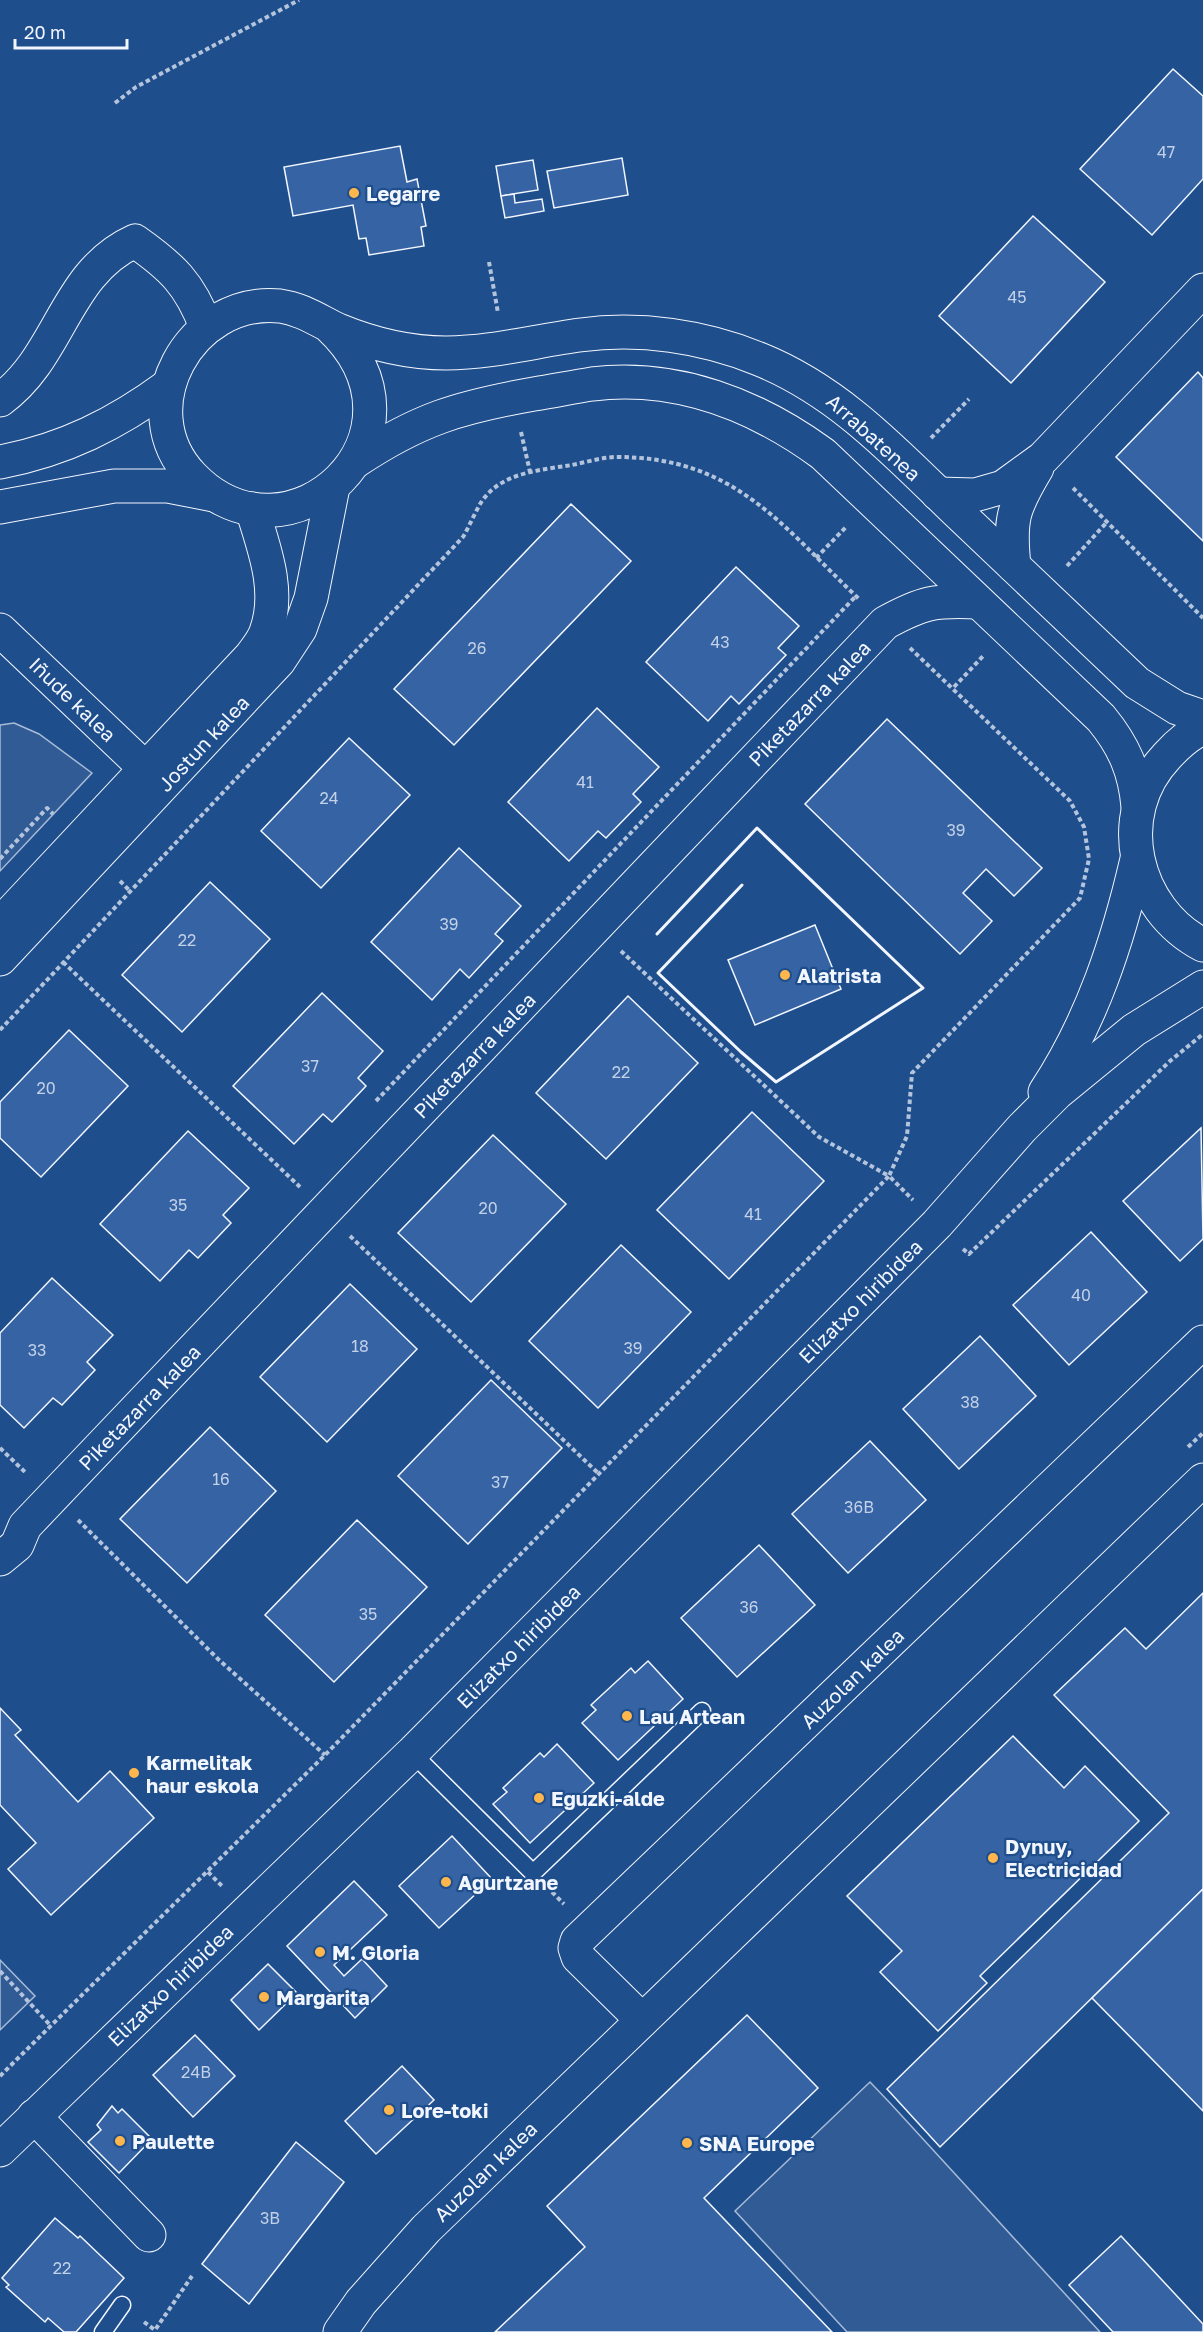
<svg xmlns="http://www.w3.org/2000/svg" width="1203" height="2332" viewBox="0 0 1203 2332" font-family="'Golos Text',sans-serif">
<style>
.built{fill:#305b95;stroke:#a8bbd7;stroke-width:1.5}
.building{fill:#3563a3;stroke:#f2f6ff;stroke-width:1.5}
.lines{fill:none;stroke-linecap:round;stroke-linejoin:round}
.lane-casing{stroke:#f2f6ff;stroke-width:19}
.street-casing{stroke:#f2f6ff;stroke-width:35}
.secondary-casing{stroke:#f2f6ff;stroke-width:35}
.path{stroke:#b3c4dc;stroke-width:4;stroke-dasharray:4.5 3;stroke-linecap:butt}
.lane{stroke:#1f4e8c;stroke-width:16}
.street{stroke:#1f4e8c;stroke-width:33}
.secondary{stroke:#1f4e8c;stroke-width:33}
.wall{stroke:#f2f6ff;stroke-width:3}
.poi-dot{fill:#ffb74d;stroke:#1f4e8c;stroke-width:2}
.labels{text-anchor:middle;dominant-baseline:central;stroke-width:4.5;stroke-linejoin:round;paint-order:stroke}
.number-label{font-size:16px;fill:#c3d1e8}
.poi-label{font-size:20px;font-weight:bold;fill:#f2f6ff;stroke:#1f4e8c;text-anchor:start}
.street-label{font-size:20px;fill:#f2f6ff;stroke:#1f4e8c}
</style>
<rect width="100%" height="100%" fill="#1f4e8c"/>
<g class="built">
<path d="M14,723L39,734L92,773L0,871V725Z"/>
<path d="M0,1960L35,1996L0,2030Z"/>
<path d="M870,2082L890,2103L1100,2332H847L735,2211Z"/>
</g>
<g class="building">
<path d="M1173,69L1203,96V179L1152,235L1080,169Z"/>
<path d="M400,146L407,182L417,179L426,226L421,227L424,246L369,255L366,238L359,239L353,205L293,216L284,167Z"/>
<path d="M622,158L628,195L554,208L547,171Z"/>
<path d="M533,160L538,190L501,196L496,166Z"/>
<path d="M514,194L515,203L542,199L544,211L505,218L501,196Z"/>
<path d="M1033,216L1105,282L1011,383L939,316Z"/>
<path d="M1198,372L1203,378V541L1116,457Z"/>
<path d="M571,504L631,561L454,745L394,689Z"/>
<path d="M736,567L799,626L778,648L786,655L739,704L731,696L708,721L646,662Z"/>
<path d="M597,708L659,767L633,794L641,802L606,838L598,831L569,861L508,802Z"/>
<path d="M887,719L1042,868L1014,896L986,869L963,893L992,921L960,954L805,804Z"/>
<path d="M349,738L410,795L321,888L261,831Z"/>
<path d="M459,848L521,906L495,934L503,941L469,978L460,969L432,1000L371,942Z"/>
<path d="M210,882L270,939L182,1032L122,975Z"/>
<path d="M815,925L841,989L755,1025L728,960Z"/>
<path d="M322,993L383,1051L358,1078L366,1086L332,1122L323,1114L294,1144L233,1086Z"/>
<path d="M628,996L698,1063L606,1159L536,1093Z"/>
<path d="M69,1030L128,1086L41,1177L0,1138V1102Z"/>
<path d="M752,1112L824,1181L729,1279L657,1210Z"/>
<path d="M1201,1128L1203,1239L1180,1261L1123,1201Z"/>
<path d="M188,1131L249,1188L223,1215L231,1223L198,1258L189,1250L160,1281L100,1224Z"/>
<path d="M493,1135L566,1204L471,1302L398,1233Z"/>
<path d="M1091,1232L1147,1292L1069,1365L1013,1305Z"/>
<path d="M621,1245L691,1312L598,1408L529,1341Z"/>
<path d="M52,1278L113,1335L87,1362L95,1370L62,1405L53,1398L24,1428L0,1405V1333Z"/>
<path d="M350,1284L417,1349L327,1442L260,1377Z"/>
<path d="M980,1336L1036,1396L959,1469L903,1409Z"/>
<path d="M491,1380L562,1448L468,1544L398,1476Z"/>
<path d="M210,1427L276,1491L187,1583L120,1519Z"/>
<path d="M870,1441L926,1500L848,1573L792,1514Z"/>
<path d="M357,1520L427,1587L334,1682L265,1615Z"/>
<path d="M759,1545L815,1605L737,1677L681,1618Z"/>
<path d="M1203,1593V1889L940,2147L887,2089L1169,1813L1054,1695L1125,1628L1146,1649Z"/>
<path d="M648,1661L683,1699L618,1760L582,1723L596,1710L591,1705L631,1668L635,1673Z"/>
<path d="M0,1708L21,1730L15,1735L78,1802L110,1771L154,1818L51,1915L8,1869L36,1843L0,1805Z"/>
<path d="M1013,1736L1064,1788L1085,1766L1139,1821L980,1976L987,1983L938,2031L880,1972L902,1951L847,1896Z"/>
<path d="M557,1744L594,1783L530,1843L493,1804L507,1792L503,1788L540,1753L544,1757Z"/>
<path d="M452,1836L492,1879L439,1928L399,1886Z"/>
<path d="M354,1881L387,1915L334,1965L344,1976L362,1959L387,1986L355,2018L287,1946Z"/>
<path d="M1203,1889V2111L1092,1998Z"/>
<path d="M268,1964L297,1993L259,2030L231,2000Z"/>
<path d="M747,2015L818,2088L704,2198L832,2332H495L585,2247L547,2206Z"/>
<path d="M195,2035L235,2076L193,2117L153,2075Z"/>
<path d="M402,2066L434,2100L376,2154L345,2121Z"/>
<path d="M112,2106L118,2113L122,2109L152,2139L119,2173L88,2142L101,2130L97,2125Z"/>
<path d="M296,2142L344,2182L249,2304L202,2264Z"/>
<path d="M55,2218L78,2238L80,2236L124,2278L76,2332H64L48,2318L45,2322L6,2287L9,2285L2,2278Z"/>
<path d="M1121,2236L1203,2324V2332H1113L1069,2285Z"/>
</g>
<g class="lines">
<defs>
<g id="lane">
<path d="M412,1753L533,1873L702,1711"/>
<path d="M103,2332L122,2305"/>
</g>
<g id="street">
<path d="M0,400C61,356 64,273 135,241C172,267 190,284 206,327"/>
<path d="M938,494L975,495L1003,487L1043,458L1203,290"/>
<path d="M1014,566C1009,519 1013,508 1037,468"/>
<path d="M0,630L146,769"/>
<path d="M0,924L251,656C256,649 263,641 266,632C281,591 264,548 252,509"/>
<path d="M0,959L279,661L300,629L311,598L333,487"/>
<path d="M0,1559L17,1545L25,1526L885,623C923,602 935,600 978,602"/>
<path d="M641,2019L578,1957L575,1948L577,1941L1203,1342"/>
<path d="M34,2116L149,2235"/>
<path d="M340,2332L361,2302L426,2229L1203,1480"/>
</g>
<g id="secondary">
<path d="M329,326C444,433 289,577 192,476C128,409 190,297 280,306C302,309 319,321 338,330C372,344 409,353 446,353C491,353 535,341 580,335C640,327 703,336 759,359C839,391 897,454 958,513C1018,570 1077,626 1137,683L1177,708L1203,717"/>
<path d="M356,461C419,419 460,407 534,394C553,391 573,387 592,384C677,374 756,405 823,454L1101,718C1124,746 1135,771 1138,807"/>
<path d="M0,462C64,450 116,424 169,385"/>
<path d="M0,507L114,486H168L214,495"/>
<path d="M1203,728C1189,734 1177,745 1167,756C1111,815 1134,909 1203,945"/>
<path d="M1045,1092C1092,1021 1118,941 1137,859"/>
<path d="M0,2150L412,1753L937,1224L1022,1128L1057,1093L1134,1030L1203,987"/>
</g>
</defs>
<use href="#lane" class="lane-casing"/>
<use href="#street" class="street-casing"/>
<use href="#secondary" class="secondary-casing"/>
<g class="path">
<path d="M115,103L136,87L299,0"/>
<path d="M489,262L498,313"/>
<path d="M521,432L530,472"/>
<path d="M931,438L969,399"/>
<path d="M1073,488L1203,618"/>
<path d="M816,558L847,526"/>
<path d="M1067,566L1107,522"/>
<path d="M910,648L1070,801L1084,827L1089,859L1080,898L912,1073L907,1136L889,1176L913,1200"/>
<path d="M954,687L984,655"/>
<path d="M0,859L47,808L53,814"/>
<path d="M120,881L130,891"/>
<path d="M63,962L300,1187"/>
<path d="M0,1030L463,537C470,525 475,512 482,501C502,472 541,470 572,465C587,462 603,457 617,457C735,457 782,526 859,599"/>
<path d="M376,1101L856,596"/>
<path d="M350,1236L599,1474"/>
<path d="M963,1249L969,1254L1170,1061L1203,1034"/>
<path d="M1188,1447L1203,1433"/>
<path d="M0,1448L26,1473"/>
<path d="M78,1520L218,1659L325,1755"/>
<path d="M208,1872L222,1886"/>
<path d="M552,1892L564,1904"/>
<path d="M0,1971L51,2026"/>
<path d="M0,2076L325,1755L889,1176L819,1137L621,951"/>
<path d="M144,2322L155,2330L192,2276"/>
</g>
<use href="#lane" class="lane"/>
<use href="#street" class="street"/>
<use href="#secondary" class="secondary"/>
<path class="wall" d="M657,934L757,828L923,988L776,1082L741,1052L658,973L742,885"/>
</g>
<g class="poi-dot">
<circle cx="354" cy="193" r="6"/>
<circle cx="785" cy="975" r="6"/>
<circle cx="627" cy="1716" r="6"/>
<circle cx="134" cy="1773" r="6"/>
<circle cx="539" cy="1798" r="6"/>
<circle cx="993" cy="1858" r="6"/>
<circle cx="446" cy="1882" r="6"/>
<circle cx="320" cy="1952" r="6"/>
<circle cx="264" cy="1997" r="6"/>
<circle cx="389" cy="2110" r="6"/>
<circle cx="120" cy="2141" r="6"/>
<circle cx="687" cy="2143" r="6"/>
</g>
<g class="labels">
<g class="number-label">
<text x="1166" y="152">47</text>
<text x="1017" y="297">45</text>
<text x="720" y="642">43</text>
<text x="477" y="648">26</text>
<text x="585" y="782">41</text>
<text x="329" y="798">24</text>
<text x="956" y="830">39</text>
<text x="449" y="924">39</text>
<text x="187" y="940">22</text>
<text x="310" y="1066">37</text>
<text x="621" y="1072">22</text>
<text x="46" y="1088">20</text>
<text x="178" y="1205">35</text>
<text x="488" y="1208">20</text>
<text x="753" y="1214">41</text>
<text x="1081" y="1295">40</text>
<text x="360" y="1346">18</text>
<text x="633" y="1348">39</text>
<text x="37" y="1350">33</text>
<text x="970" y="1402">38</text>
<text x="221" y="1479">16</text>
<text x="500" y="1482">37</text>
<text x="859" y="1507">36B</text>
<text x="749" y="1607">36</text>
<text x="368" y="1614">35</text>
<text x="196" y="2072">24B</text>
<text x="270" y="2218">3B</text>
<text x="62" y="2268">22</text>
</g>
<g class="poi-label">
<text x="366" y="193">Legarre</text>
<text x="797" y="975">Alatrista</text>
<text x="639" y="1716">Lau Artean</text>
<text x="146" y="1762">Karmelitak<tspan x="146" dy="23">haur eskola</tspan></text>
<text x="551" y="1798">Eguzki-alde</text>
<text x="1005" y="1846">Dynuy,<tspan x="1005" dy="23">Electricidad</tspan></text>
<text x="458" y="1882">Agurtzane</text>
<text x="332" y="1952">M. Gloria</text>
<text x="276" y="1997">Margarita</text>
<text x="401" y="2110">Lore-toki</text>
<text x="132" y="2141">Paulette</text>
<text x="699" y="2143">SNA Europe</text>
</g>
<g class="street-label">
<text transform="translate(874 437) rotate(42)">Arrabatenea</text>
<text transform="translate(73 699) rotate(44)">Iñude kalea</text>
<text transform="translate(809 703) rotate(-46)">Piketazarra kalea</text>
<text transform="translate(203 743) rotate(-47)">Jostun kalea</text>
<text transform="translate(474 1055) rotate(-46)">Piketazarra kalea</text>
<text transform="translate(860 1301) rotate(-45)">Elizatxo hiribidea</text>
<text transform="translate(139 1407) rotate(-46)">Piketazarra kalea</text>
<text transform="translate(518 1646) rotate(-45)">Elizatxo hiribidea</text>
<text transform="translate(852 1678) rotate(-44)">Auzolan kalea</text>
<text transform="translate(170 1985) rotate(-44)">Elizatxo hiribidea</text>
<text transform="translate(485 2171) rotate(-44)">Auzolan kalea</text>
</g>
</g>
<path d="M15 39v9h112v-9" fill="none" stroke="#f2f6ff" stroke-width="3"/>
<text x="24" y="39" font-size="18" fill="#f2f6ff" stroke="#1f4e8c" stroke-width="4.5" paint-order="stroke">20 m</text>
</svg>
